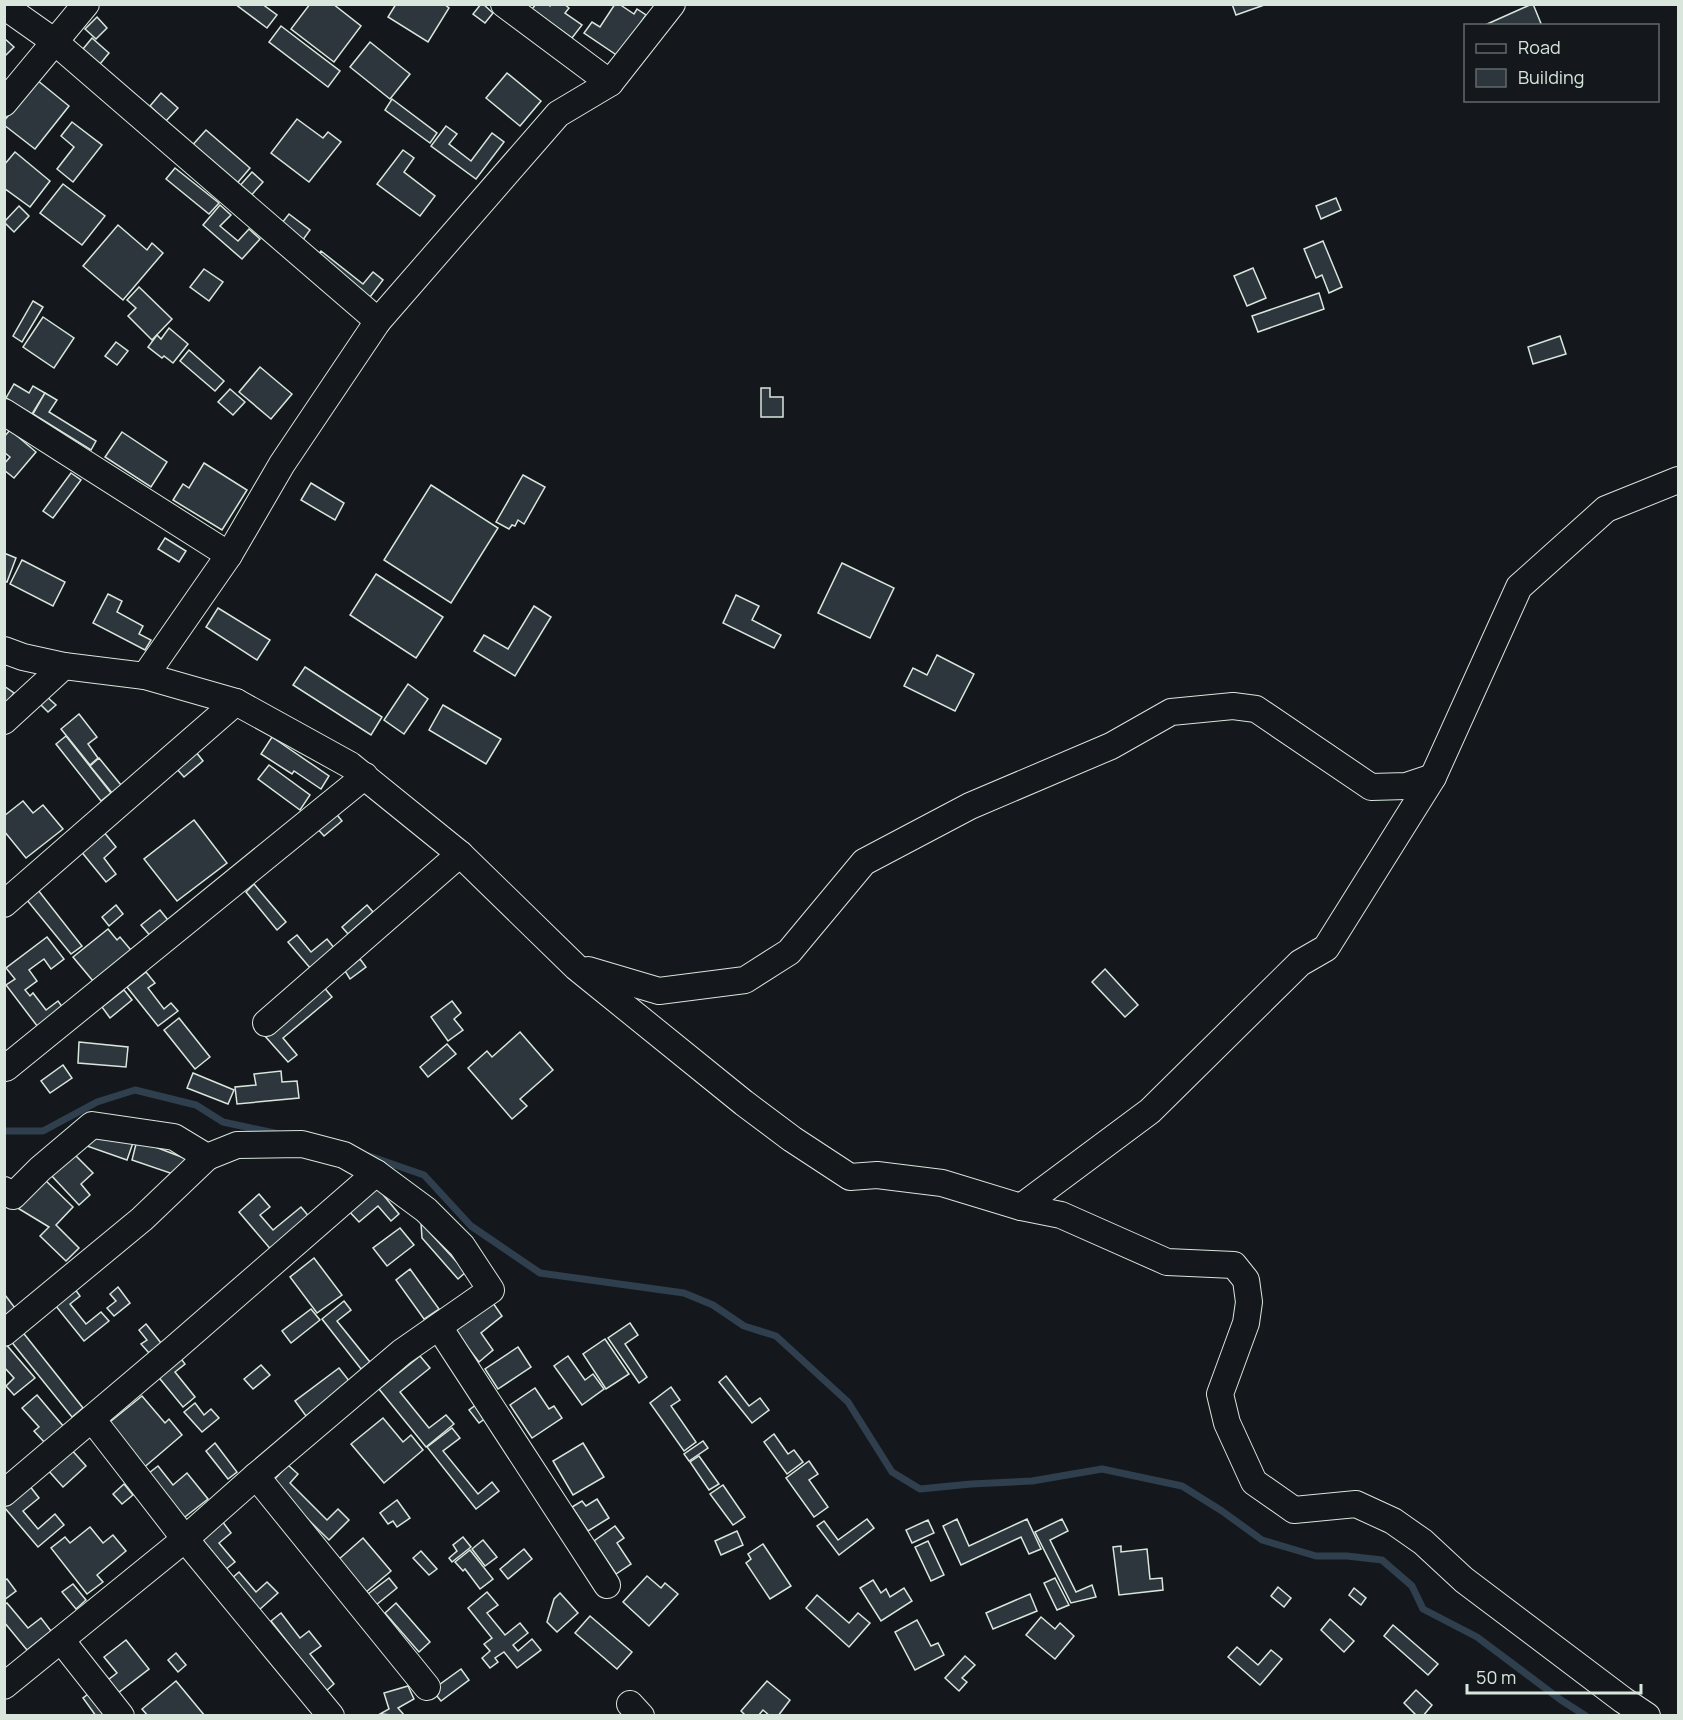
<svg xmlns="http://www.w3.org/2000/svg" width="1683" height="1720" viewBox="0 0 1683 1720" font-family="Manrope,sans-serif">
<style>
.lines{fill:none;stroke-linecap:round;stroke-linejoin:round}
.stream{stroke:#2f3f4d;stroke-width:7}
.building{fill:#2c363c;stroke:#d8e6dc;stroke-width:1.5}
.minor-casing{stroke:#d8e6dc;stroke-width:28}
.minor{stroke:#14181c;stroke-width:26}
</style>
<rect width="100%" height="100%" fill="#14181c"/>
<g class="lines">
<g class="stream">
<path d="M4,1131H43L97,1102L135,1090L196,1105L223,1122L279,1134"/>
<path d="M369,1156L424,1175L471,1226L540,1273L684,1293L713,1305L744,1326L776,1336L848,1402L892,1472L920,1489L971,1484L1032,1481L1102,1469L1182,1486L1222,1511L1262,1540L1316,1556H1347L1382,1560L1412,1586L1423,1609L1477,1637L1561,1700L1586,1716"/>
</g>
</g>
<g class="building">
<path d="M235,4H262L277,15L267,28Z"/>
<path d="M310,4H333L361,26L334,62L291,29Z"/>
<path d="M396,4H444L449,8L428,42L388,17Z"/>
<path d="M481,4H483L493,13L485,23L473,14Z"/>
<path d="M536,4H548L550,6L551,4H564L569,8L565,13L582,25L572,38L532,9Z"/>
<path d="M615,4H619L634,14L637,9L646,15L618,56L584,33L592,22L600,27Z"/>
<path d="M1232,4H1267L1236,15Z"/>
<path d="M1533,4L1542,26L1485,25L1532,4Z"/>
<path d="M97,17L107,28L96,39L85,29Z"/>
<path d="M281,26L340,71L328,87L269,42Z"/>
<path d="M4,38L14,47L4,57Z"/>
<path d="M92,38L109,53L100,64L83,49Z"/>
<path d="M370,42L410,74L390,99L350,67Z"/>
<path d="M507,73L541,101L520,126L486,98Z"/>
<path d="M37,80L69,106L35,149L4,125V121Z"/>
<path d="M161,93L178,108L166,121L150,106Z"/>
<path d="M392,99L437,133L430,143L385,110Z"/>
<path d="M297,119L323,138L328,132L341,142L309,182L271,153Z"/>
<path d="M72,122L102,145L73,182L57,169L74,147L61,136Z"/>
<path d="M446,126L457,134L449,144L471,161L492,133L504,142L476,179L431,146Z"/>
<path d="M206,130L250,168L234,187L189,149Z"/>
<path d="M403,150L414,158L404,172L435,196L420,216L377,184Z"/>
<path d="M15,152L50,181L30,207L4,188V165Z"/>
<path d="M175,168L219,203L209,214L166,179Z"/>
<path d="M252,172L263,182L248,199L237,189Z"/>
<path d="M63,184L105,216L82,245L40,213Z"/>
<path d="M1336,198L1341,210L1321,219L1316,206Z"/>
<path d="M220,205L231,215L220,226L238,241L249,229L260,239L242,259L203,225Z"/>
<path d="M19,206L29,216L14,232L4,222Z"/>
<path d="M289,214L310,230L300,244L278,228Z"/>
<path d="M118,225L147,250L152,243L163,253L123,300L83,266Z"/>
<path d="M1323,241L1342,287L1329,293L1322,275L1316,278L1304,249Z"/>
<path d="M321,251L363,284L373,272L383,280L367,301L314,260Z"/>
<path d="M1253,268L1266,298L1247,306L1234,276Z"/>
<path d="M204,269L223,282L209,301L190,287Z"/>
<path d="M139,287L172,319L152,340L128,316L136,308L127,300Z"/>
<path d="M1319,293L1324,309L1258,332L1252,316Z"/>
<path d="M33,301L43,307L22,342L13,336Z"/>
<path d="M43,317L74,338L54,368L23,347Z"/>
<path d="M169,328L188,344L173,363L164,356L162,358L148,347L157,335L161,339Z"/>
<path d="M1560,336L1566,354L1533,364L1528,347Z"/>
<path d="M116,342L128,351L117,365L105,356Z"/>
<path d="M189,350L224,381L215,391L180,361Z"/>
<path d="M260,367L292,394L271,419L239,392Z"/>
<path d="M14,384L29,393L33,386L45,393L32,414L6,398Z"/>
<path d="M761,388H770V397H783V417H761Z"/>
<path d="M230,389L245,402L233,415L218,402Z"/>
<path d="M45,393L57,400L49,412L96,441L91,450L33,414Z"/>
<path d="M10,430L36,452L14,478L4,470V464L10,457L4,452V437Z"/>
<path d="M122,432L167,462L151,487L105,457Z"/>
<path d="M204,463L247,490L222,530L173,500L183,484L189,488Z"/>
<path d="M71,473L81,480L53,518L43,511Z"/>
<path d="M523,475L545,487L524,524L518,520L515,526L512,525L509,529L496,522Z"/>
<path d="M311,483L344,503L335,520L301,500Z"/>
<path d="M431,485L498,528L451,603L384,560Z"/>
<path d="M165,538L186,551L179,562L158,549Z"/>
<path d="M4,553L16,558L7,582L4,581Z"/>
<path d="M22,560L65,582L53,606L10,584Z"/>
<path d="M842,563L894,588L870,638L818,613Z"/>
<path d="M376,574L443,617L416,658L350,615Z"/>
<path d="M108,594L122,601L117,612L143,626L139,634L151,640L145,650L93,623Z"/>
<path d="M736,595L759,606L752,620L781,635L774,648L723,623Z"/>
<path d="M534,606L551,617L515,676L474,651L484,635L508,649Z"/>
<path d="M218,608L270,640L257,660L206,627Z"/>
<path d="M937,655L974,674L955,711L904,686L913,668L927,675Z"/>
<path d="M305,667L382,717L371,735L293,685Z"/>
<path d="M408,684L428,699L404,734L384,720Z"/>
<path d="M4,686L14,693L5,705L4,704Z"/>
<path d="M46,696L56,705L48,712L39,703Z"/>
<path d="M443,705L501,739L486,764L429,730Z"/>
<path d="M79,714L97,737L88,744L98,758L90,765L61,729Z"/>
<path d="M66,736L111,793L101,801L56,744Z"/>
<path d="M272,737L329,776L321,789L294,771L292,774L261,754Z"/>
<path d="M196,752L203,761L184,777L176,768Z"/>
<path d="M99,758L121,785L112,793L90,766Z"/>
<path d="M269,765L310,795L300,810L258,779Z"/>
<path d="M23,801L33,813L43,805L63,829L26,858L4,831V816Z"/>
<path d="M334,811L342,821L324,836L316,827Z"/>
<path d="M194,820L227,863L177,901L144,859Z"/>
<path d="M103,831L116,847L104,858L116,874L106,882L80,850Z"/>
<path d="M254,884L286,922L277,930L246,892Z"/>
<path d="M38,890L82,946L71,954L26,899Z"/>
<path d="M116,905L123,914L109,926L102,917Z"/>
<path d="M367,905L373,912L348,934L342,927Z"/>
<path d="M160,910L171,924L153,939L141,925Z"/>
<path d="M108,929L117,940L120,937L135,955L98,987L73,957Z"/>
<path d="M297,935L311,952L327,939L335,949L311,969L288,942Z"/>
<path d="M47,937L64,959L51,969L44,959L29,970L37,981L25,990L30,996L33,993L46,1010L58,1001L66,1012L41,1031L6,985L15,979L6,968Z"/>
<path d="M360,959L366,967L350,979L345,971Z"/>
<path d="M1105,969L1138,1005L1125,1017L1092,982Z"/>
<path d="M146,972L155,983L148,988L164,1009L171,1003L178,1011L158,1026L127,987Z"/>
<path d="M322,985L332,997L283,1038L297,1055L288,1062L264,1035Z"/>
<path d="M124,990L132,1000L110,1018L102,1007Z"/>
<path d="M452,1001L461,1013L454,1019L463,1030L448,1041L431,1017Z"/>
<path d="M179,1018L210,1057L195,1069L164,1030Z"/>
<path d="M520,1032L553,1070L520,1099L527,1106L512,1119L468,1068L487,1051L492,1057Z"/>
<path d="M79,1042L128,1047L126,1067L78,1063Z"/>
<path d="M447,1044L456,1054L428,1077L420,1067Z"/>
<path d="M63,1065L72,1078L50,1093L41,1081Z"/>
<path d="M281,1071L282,1082L297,1081L299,1098L237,1104L235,1087L256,1085L254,1074Z"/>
<path d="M193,1073L234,1090L228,1104L187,1088Z"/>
<path d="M107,1128L135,1137L127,1160L87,1146Z"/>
<path d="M137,1140L192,1161L173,1174L132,1160Z"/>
<path d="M73,1153L93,1173L81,1184L90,1195L79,1205L50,1174Z"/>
<path d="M44,1179L73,1207L56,1225L79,1248L66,1261L40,1236L49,1227L16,1207Z"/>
<path d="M375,1185L399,1214L391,1221L378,1206L359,1222L347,1209Z"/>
<path d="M259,1194L270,1207L260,1215L273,1230L301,1207L311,1219L273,1252L239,1212Z"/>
<path d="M421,1223L466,1272L458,1279L422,1238Z"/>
<path d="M400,1228L414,1245L387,1266L373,1248Z"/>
<path d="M314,1258L342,1295L317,1313L290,1277Z"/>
<path d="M410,1269L439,1309L424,1319L396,1280Z"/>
<path d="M72,1285L80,1296L70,1304L86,1324L101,1312L109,1321L84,1341L51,1300Z"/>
<path d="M118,1287L130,1303L114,1316L107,1308L116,1301L110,1294Z"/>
<path d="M5,1295L15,1308L4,1316V1296Z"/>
<path d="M344,1301L351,1310L337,1321L370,1362L361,1369L322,1319Z"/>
<path d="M493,1303L502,1316L481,1333L493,1350L479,1362L455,1331Z"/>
<path d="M311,1309L320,1320L291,1343L282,1331Z"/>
<path d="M630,1323L638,1335L625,1344L647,1377L639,1383L608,1338Z"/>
<path d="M146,1324L161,1343L149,1353L141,1344L147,1340L139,1330Z"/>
<path d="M21,1330L83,1408L72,1417L10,1340Z"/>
<path d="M605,1339L629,1374L606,1389L583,1354Z"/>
<path d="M4,1342L35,1378L14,1395L6,1386L14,1378L4,1367Z"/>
<path d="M518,1347L531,1367L498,1389L485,1369Z"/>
<path d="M179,1356L185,1364L175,1372L195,1397L183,1407L156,1374Z"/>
<path d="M420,1356L430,1368L400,1392L429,1428L446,1415L454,1424L426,1447L379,1389Z"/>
<path d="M568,1356L585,1380L593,1374L604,1389L582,1405L554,1366Z"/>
<path d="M261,1365L270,1375L253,1389L244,1379Z"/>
<path d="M339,1368L350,1382L306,1416L295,1401Z"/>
<path d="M726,1376L749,1406L760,1398L769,1410L752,1423L719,1382Z"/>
<path d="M671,1387L680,1400L671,1406L696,1442L684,1451L650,1403Z"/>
<path d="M535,1388L549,1409L554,1406L562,1418L532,1438L510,1405Z"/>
<path d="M37,1395L64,1427L45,1443L34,1431L39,1427L22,1408Z"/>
<path d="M142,1396L165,1423L169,1419L182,1435L141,1470L105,1426Z"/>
<path d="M480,1402L490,1415L479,1423L469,1410Z"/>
<path d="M195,1403L204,1415L211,1409L219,1418L202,1432L184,1412Z"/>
<path d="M383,1418L403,1442L411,1435L423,1450L384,1483L351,1444Z"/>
<path d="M452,1428L460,1438L443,1451L478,1494L492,1482L499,1491L476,1509L427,1447Z"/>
<path d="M774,1434L788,1454L794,1450L803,1462L787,1474L764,1442Z"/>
<path d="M703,1441L708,1448L689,1461L684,1454Z"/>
<path d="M215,1443L237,1472L228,1479L206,1451Z"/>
<path d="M583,1443L604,1477L573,1495L553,1461Z"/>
<path d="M70,1448L86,1466L63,1487L47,1469Z"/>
<path d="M699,1456L719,1484L709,1490L690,1462Z"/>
<path d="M809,1461L818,1474L809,1480L828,1507L814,1517L786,1478Z"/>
<path d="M288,1465L298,1474L290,1483L327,1520L338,1509L349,1520L329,1540L271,1483Z"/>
<path d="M158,1466L173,1485L187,1473L208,1499L181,1520L145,1476Z"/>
<path d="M124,1484L133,1495L122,1504L113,1494Z"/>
<path d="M29,1485L39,1498L23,1511L38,1529L55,1514L64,1525L38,1547L4,1507V1505Z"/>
<path d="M723,1485L745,1517L733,1525L710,1494Z"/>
<path d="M597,1499L609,1518L588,1531L572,1507L582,1501L586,1506Z"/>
<path d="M397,1500L410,1518L397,1527L393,1521L388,1524L380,1513Z"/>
<path d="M867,1519L874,1528L839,1555L817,1526L824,1521L838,1540Z"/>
<path d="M957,1519L969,1546L1027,1519L1041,1549L1029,1554L1021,1537L961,1565L943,1526Z"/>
<path d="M1062,1519L1068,1531L1050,1540L1076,1592L1092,1585L1096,1597L1071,1603L1035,1532Z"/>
<path d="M928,1520L934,1533L912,1543L906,1530Z"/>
<path d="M222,1521L231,1533L219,1543L235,1562L225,1570L200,1539Z"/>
<path d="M615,1526L624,1538L617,1543L631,1564L616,1574L594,1541Z"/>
<path d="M90,1527L103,1543L113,1535L126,1551L97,1575L103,1582L87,1594L51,1548L65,1537L70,1543Z"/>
<path d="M737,1531L743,1545L721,1555L715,1541Z"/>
<path d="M463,1537L471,1547L452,1562L449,1558L457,1551L453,1545Z"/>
<path d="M363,1538L391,1571L365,1593L338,1560Z"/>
<path d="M483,1540L497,1557L485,1566L472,1549Z"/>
<path d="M928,1541L944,1575L931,1581L915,1547Z"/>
<path d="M763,1544L791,1586L770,1599L746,1563L751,1559L748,1554Z"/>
<path d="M1121,1546V1552L1147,1549L1150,1579L1162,1578L1163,1590L1119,1595L1113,1547Z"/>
<path d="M524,1549L532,1559L508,1579L500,1569Z"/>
<path d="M470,1550L493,1579L480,1589L465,1569L463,1571L455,1562Z"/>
<path d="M421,1551L437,1569L429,1575L413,1558Z"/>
<path d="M239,1572L256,1592L267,1582L278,1593L259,1610L231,1579Z"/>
<path d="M647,1576L661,1588L665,1583L678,1594L649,1626L623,1602Z"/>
<path d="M389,1578L397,1588L376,1605L368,1594Z"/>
<path d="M1055,1578L1069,1605L1057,1610L1044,1583Z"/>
<path d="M7,1579L16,1591L4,1600V1581Z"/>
<path d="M873,1580L881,1593L886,1589L890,1597L904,1588L912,1601L881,1621L860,1588Z"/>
<path d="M73,1584L86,1600L76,1609L62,1592Z"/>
<path d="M1278,1587L1291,1598L1284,1607L1271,1596Z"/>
<path d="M1354,1588L1366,1598L1361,1605L1349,1595Z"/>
<path d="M487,1592L498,1605L487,1613L505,1635L520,1623L528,1633L513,1645L518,1651L532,1639L541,1650L517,1668L504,1652L495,1658L498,1662L490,1668L482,1658L490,1651L484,1644L492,1638L468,1608Z"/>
<path d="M560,1593L578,1613L557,1632L547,1622L554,1599Z"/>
<path d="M1030,1594L1037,1611L993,1629L986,1613Z"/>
<path d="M817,1595L849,1623L858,1613L870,1623L849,1647L806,1608Z"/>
<path d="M7,1603L28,1628L41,1618L51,1631L27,1650L4,1622V1605Z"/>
<path d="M396,1603L430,1642L419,1652L385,1613Z"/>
<path d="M281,1613L300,1638L309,1631L321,1646L310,1654L334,1684L326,1691L271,1621Z"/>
<path d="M590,1616L632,1652L617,1669L575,1633Z"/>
<path d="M1041,1617L1055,1629L1060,1623L1074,1636L1055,1659L1026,1635Z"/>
<path d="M1330,1619L1354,1641L1344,1652L1321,1630Z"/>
<path d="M917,1620L931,1646L938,1643L944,1655L915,1670L895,1632Z"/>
<path d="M1393,1625L1438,1664L1428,1675L1384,1636Z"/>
<path d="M126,1640L149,1669L118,1693L108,1680L117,1673L104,1657Z"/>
<path d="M1237,1647L1258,1665L1271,1650L1282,1659L1260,1685L1228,1657Z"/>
<path d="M176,1653L186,1665L178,1672L168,1660Z"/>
<path d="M965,1656L975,1665L962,1678L967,1682L959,1691L945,1678Z"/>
<path d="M461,1669L469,1680L441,1701L432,1690Z"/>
<path d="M176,1681L205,1716H148L142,1709Z"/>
<path d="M767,1681L790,1700L778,1716H770L763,1710L758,1716H746L741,1711Z"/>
<path d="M408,1686L414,1699L398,1708L405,1716L380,1714L389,1709L384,1693Z"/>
<path d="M95,1689L105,1716H96L83,1698Z"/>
<path d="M1416,1690L1432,1705L1423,1716H1417L1404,1703Z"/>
</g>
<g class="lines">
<defs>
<g id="minor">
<path d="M504,4L610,83"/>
<path d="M4,6L55,42L378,321"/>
<path d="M4,103L86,4"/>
<path d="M4,412L229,555"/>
<path d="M4,650L23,657L64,666L145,676L236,702L350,765L460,854L576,967L744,1103L792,1139L850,1177L877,1175L942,1183L1021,1207L1061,1215L1167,1262L1234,1265L1246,1280L1249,1302L1246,1323L1220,1394L1227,1423L1254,1482L1294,1510L1356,1504L1393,1521L1423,1542L1464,1580L1623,1700L1647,1716"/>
<path d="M145,676L229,555L282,464L378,321L558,114L610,83L672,4"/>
<path d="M4,721L64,666"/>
<path d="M4,904L236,702"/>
<path d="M588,970L659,991L745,980L789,952L864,862L970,806L1111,746L1171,712L1233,706L1256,709L1371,787L1406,786L1433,777"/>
<path d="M266,1023L460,854"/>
<path d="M6,1068L365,776"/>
<path d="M4,1190L13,1196L40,1169L92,1125L174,1137L207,1157L237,1145L302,1144L344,1155L376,1173L426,1210L462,1246L491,1290L402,1352L256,1476L185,1539L4,1686"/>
<path d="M1021,1207L1150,1111L1300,963L1326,948L1433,777L1519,587L1606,509L1678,480"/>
<path d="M439,1327L607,1585"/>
<path d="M4,1333L142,1219L207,1157"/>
<path d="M92,1419L185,1539L331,1716"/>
<path d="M256,1476L427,1687"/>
<path d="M4,1493L175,1348L376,1173"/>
<path d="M61,1640L121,1716"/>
<path d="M630,1704L641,1716"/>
</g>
</defs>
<use href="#minor" class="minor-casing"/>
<use href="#minor" class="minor"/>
</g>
<rect width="1683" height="1720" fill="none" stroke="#d8e6dc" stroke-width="12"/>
<rect x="1464" y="24" width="195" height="78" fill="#14181c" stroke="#626a69" stroke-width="1.5"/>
<rect x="1476" y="44" width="30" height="9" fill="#14181c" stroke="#626a69" stroke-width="1.5"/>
<text x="1518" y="54" font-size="18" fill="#d8e6dc">Road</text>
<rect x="1476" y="69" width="30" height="18" fill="#2c363c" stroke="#626a69" stroke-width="1.5"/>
<text x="1518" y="84" font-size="18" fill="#d8e6dc">Building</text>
<path d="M1467 1684v9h174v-9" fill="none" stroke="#d8e6dc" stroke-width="3"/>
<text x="1476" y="1684" font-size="18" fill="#d8e6dc" stroke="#14181c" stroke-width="4.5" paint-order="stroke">50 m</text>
</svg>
